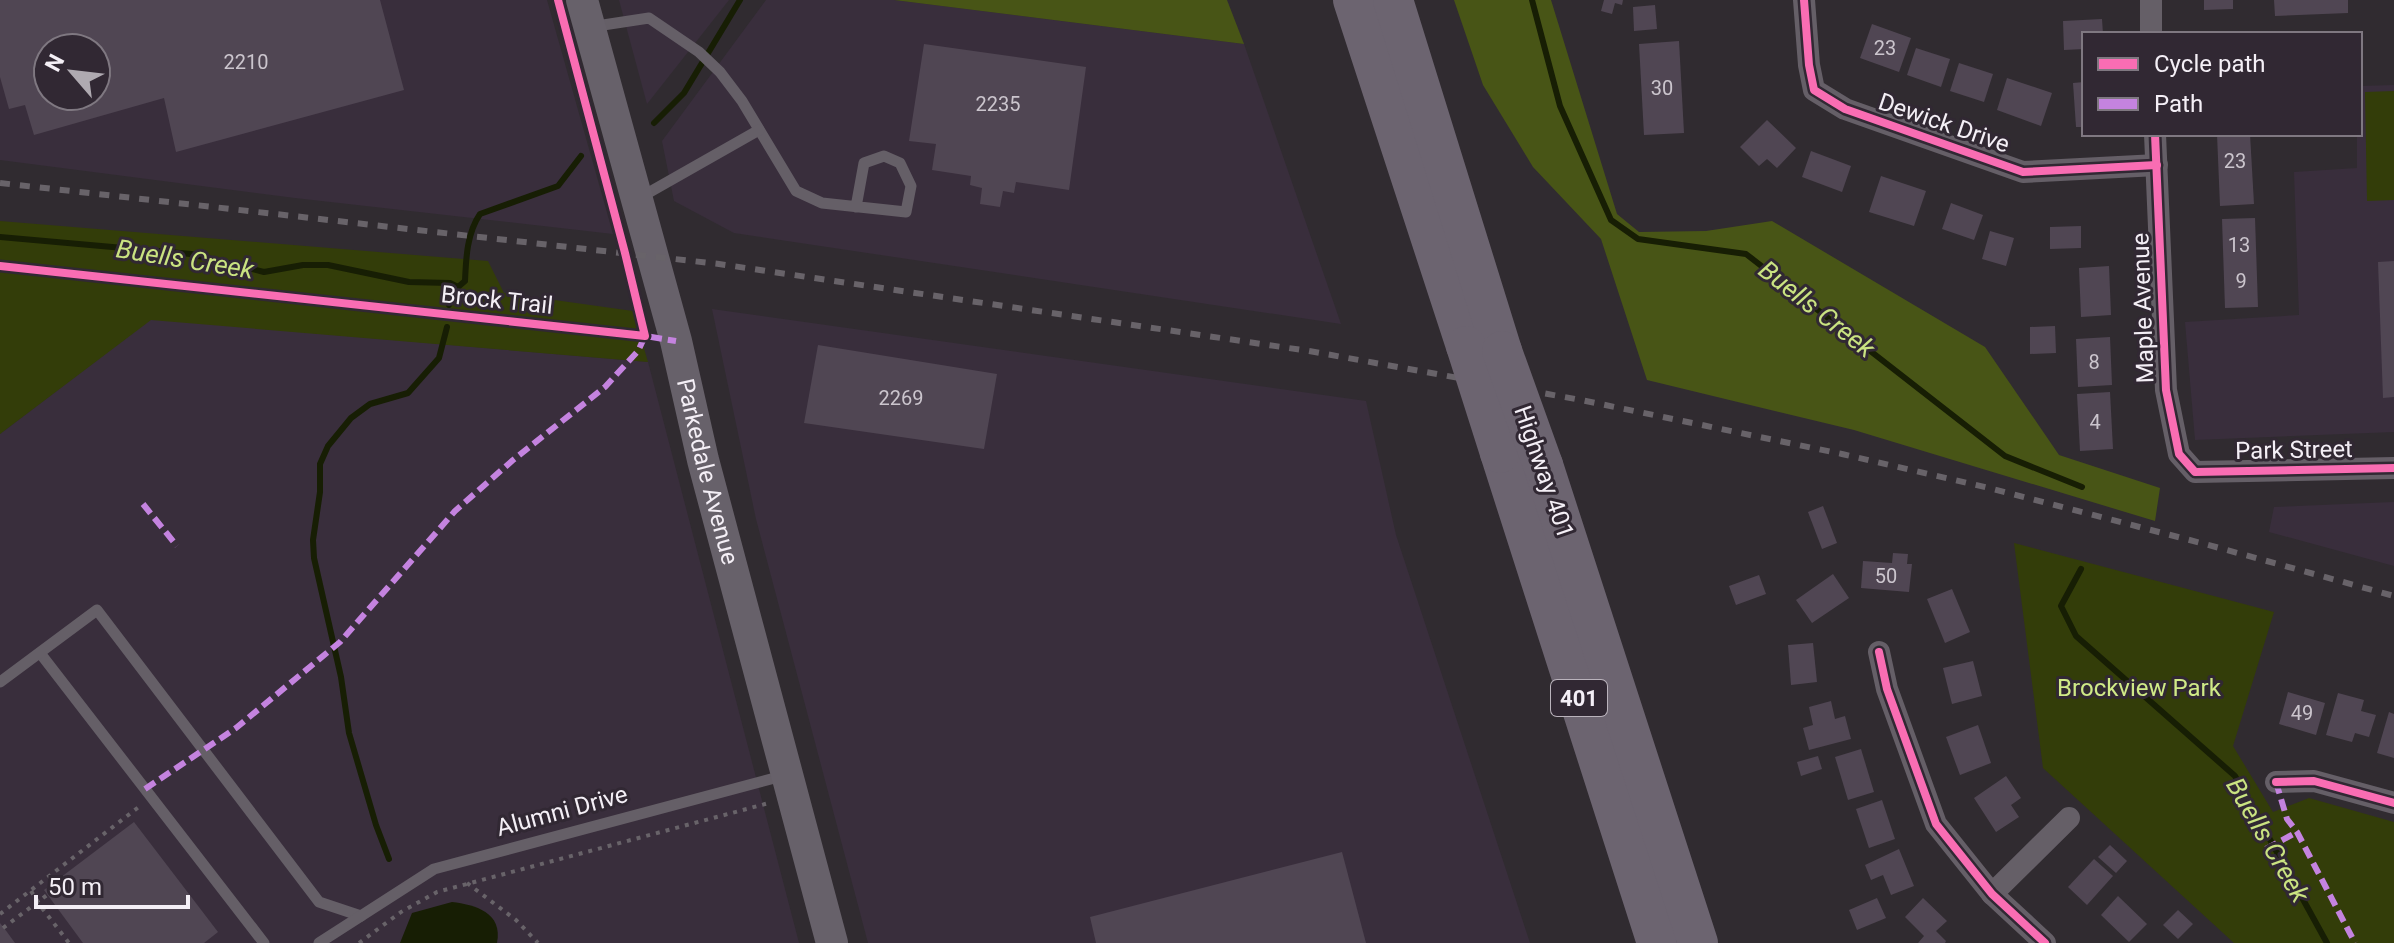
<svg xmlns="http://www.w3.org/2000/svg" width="2394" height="943" viewBox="0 0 2394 943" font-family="Roboto,sans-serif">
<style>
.built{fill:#392e3c;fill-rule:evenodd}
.green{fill:#333d09}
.forest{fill:#485516}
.water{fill:#171e04}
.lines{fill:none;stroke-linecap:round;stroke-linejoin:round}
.stream{stroke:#171e04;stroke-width:6}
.building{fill:#504653;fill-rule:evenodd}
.path{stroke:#686369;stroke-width:4;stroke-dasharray:4 6;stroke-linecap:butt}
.service{stroke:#655f67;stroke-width:11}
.minor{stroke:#655f67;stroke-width:22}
.secondary{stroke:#67616a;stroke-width:32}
.motorway{stroke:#6c6470;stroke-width:40}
.rail{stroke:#686369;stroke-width:6;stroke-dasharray:10 10;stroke-linecap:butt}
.path-bridge{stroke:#686369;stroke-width:4;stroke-dasharray:4 6;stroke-linecap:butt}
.motorway-bridge{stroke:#6c6470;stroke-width:40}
.quiet{stroke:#c483df;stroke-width:6;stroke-dasharray:12 6;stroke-linecap:butt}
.cycleway-casing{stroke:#312833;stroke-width:13}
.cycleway{stroke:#f96db3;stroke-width:8}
.labels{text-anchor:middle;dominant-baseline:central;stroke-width:6;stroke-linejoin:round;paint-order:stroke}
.number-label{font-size:20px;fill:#cbc5cd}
.shield{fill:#312833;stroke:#bab3bc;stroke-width:2}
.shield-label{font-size:22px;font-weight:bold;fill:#f4eff6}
.street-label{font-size:24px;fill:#f4eff6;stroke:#312833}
.park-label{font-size:24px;fill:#d0ea87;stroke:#312833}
.water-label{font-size:26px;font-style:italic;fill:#cae381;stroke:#312833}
</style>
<rect width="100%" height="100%" fill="#302b30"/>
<g class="built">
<path d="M0,0H547L613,234L295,198L0,160ZM48,48H96V96H48Z"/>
<path d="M619,0H729L647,104Z"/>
<path d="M766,0H894L1244,44L1341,324L734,233L674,201L662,141Z"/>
<path d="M2394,85V432L2195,440L2185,322L2299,315L2294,172L2357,168V134H2360V86Z"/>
<path d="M712,309L1366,401L1396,535L1530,943H868L756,519Z"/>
<path d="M151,319L648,362L799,943H0V434Z"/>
<path d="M2394,502V566L2269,532L2274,507Z"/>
</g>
<g class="green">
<path d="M2394,91V200L2367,201L2365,92Z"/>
<path d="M0,221L488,261L504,293L633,311L648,362L151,320L0,434Z"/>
<path d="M2014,543L2274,612L2233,746L2273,812L2309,798L2394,822V943H2234L2043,768Z"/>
</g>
<g class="forest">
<path d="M894,0H1227L1244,44Z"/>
<path d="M1454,0H1551L1617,214L1639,232L1706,231L1772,221L1985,347L2059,455L2160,488L2155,521L1854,430L1647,380L1601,239L1533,167L1483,85Z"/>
</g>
<path class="water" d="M452,902C475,905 503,912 497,943H400L412,913Z"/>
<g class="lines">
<g class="stream">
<path d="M1532,0L1560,106L1611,220L1638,239L1746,254L2005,456L2082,487"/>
<path d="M654,123L684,93L740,0"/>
<path d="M0,237L191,254L264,272L303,265H328L409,282L450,283L458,287"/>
<path d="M449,305L458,287L465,281C466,258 467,233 480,214L558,186L581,156"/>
<path d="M2081,569L2061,606L2076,636L2235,776L2327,943"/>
<path d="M389,859L376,825L349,733L341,677L314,558L313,540L320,492V464L328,446L351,418L370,404L408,393L439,358L447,327"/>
</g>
</g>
<g class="building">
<path d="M0,0H380L404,90L176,152L164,98L34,135L25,105L9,109L0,77ZM48,48H96V96H48Z"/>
<path d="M1604,0H1623L1622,5L1615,3L1612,14L1601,11Z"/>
<path d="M2204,0H2233V9L2204,10Z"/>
<path d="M2274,0H2348V13L2275,16Z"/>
<path d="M1655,5L1657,29L1634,31L1633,7Z"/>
<path d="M2102,19L2103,34H2084V49L2064,50L2063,21Z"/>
<path d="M1872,24L1911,38L1899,72L1860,58Z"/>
<path d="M1679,41L1684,133L1644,135L1639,44Z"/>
<path d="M924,44L1086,67L1069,190L1016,182L1014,193L1003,191L1000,207L980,204L982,188L970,185L971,176L932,170L936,144L909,141Z"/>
<path d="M1916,48L1950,59L1941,87L1907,75Z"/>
<path d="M1959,63L1993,74L1984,102L1950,91Z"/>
<path d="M2007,78L2052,93L2041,126L1997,110Z"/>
<path d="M2084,82V127H2076L2073,83Z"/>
<path d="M1767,120L1796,148L1777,168L1767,159L1759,166L1740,147Z"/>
<path d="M2217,134H2250L2254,204L2220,206Z"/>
<path d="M1811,151L1851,166L1842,192L1802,177Z"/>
<path d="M1881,176L1926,191L1914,226L1869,212Z"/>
<path d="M1951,203L1983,215L1974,240L1942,229Z"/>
<path d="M2255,218L2258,307L2225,308L2222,219Z"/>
<path d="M2081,226V248L2050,249V227Z"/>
<path d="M1990,231L2014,238L2006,266L1982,259Z"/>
<path d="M2394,261V397L2383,398L2378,262Z"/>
<path d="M2109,266L2111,315L2081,317L2079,268Z"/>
<path d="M2055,326L2056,353L2030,354V327Z"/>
<path d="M2110,337L2112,385L2078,387L2076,339Z"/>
<path d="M818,345L997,374L984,449L804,423Z"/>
<path d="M2110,392L2113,449L2080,451L2077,394Z"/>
<path d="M1823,506L1837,543L1822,549L1808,512Z"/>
<path d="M1893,553L1908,554L1907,564H1912L1909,592L1861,588L1863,561L1892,563Z"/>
<path d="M1833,574L1849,598L1812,623L1796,600Z"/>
<path d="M1759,575L1766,594L1736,605L1729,586Z"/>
<path d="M1952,589L1970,632L1945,643L1927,599Z"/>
<path d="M1813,643L1817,682L1791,685L1788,645Z"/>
<path d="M1973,661L1982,696L1952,704L1943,668Z"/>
<path d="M2288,692L2325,703L2316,735L2279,724Z"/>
<path d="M2338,693L2364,700L2361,711L2376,715L2369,737L2355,733L2352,742L2326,735Z"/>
<path d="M1831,701L1835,719L1845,716L1851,739L1809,750L1803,728L1813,725L1809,707Z"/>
<path d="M2389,712L2394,714V758L2377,753Z"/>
<path d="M1978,725L1991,763L1960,775L1946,737Z"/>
<path d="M1861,749L1874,792L1848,800L1835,757Z"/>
<path d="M1818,756L1822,769L1801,776L1797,762Z"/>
<path d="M2006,776L2021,798L2011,805L2019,817L1996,832L1974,798Z"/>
<path d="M1882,800L1895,839L1869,848L1856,809Z"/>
<path d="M134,822L218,932L204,943H83L44,890Z"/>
<path d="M2110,845L2127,861L2116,873L2098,857Z"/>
<path d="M1899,849L1914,886L1891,895L1883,875L1871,880L1865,865Z"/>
<path d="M1342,852L1366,943H1096L1090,917Z"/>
<path d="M2094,859L2113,876L2087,905L2068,887Z"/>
<path d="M2118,896L2147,924L2129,942L2101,915Z"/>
<path d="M1877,898L1886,918L1857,930L1849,910Z"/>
<path d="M1923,898L1947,921L1936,931L1946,941L1945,943H1918L1924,936L1905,917Z"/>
<path d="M2178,910L2193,924L2178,939L2163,925Z"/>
<path d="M0,923L7,932L15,943H0Z"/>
</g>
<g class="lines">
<g class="path">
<path d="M467,883L516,920L538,943"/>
<path d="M31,891L42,908L69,943"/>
<path d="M0,914L140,806"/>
<path d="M359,943L401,912L437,892L769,803"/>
</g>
<g class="service">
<path d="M590,27L649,18L699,52L720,72L742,101L796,191L822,203L906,212L911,186L900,163L884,156L864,163L856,207"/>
<path d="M641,197L759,130"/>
<path d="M40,653L264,943"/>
<path d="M0,682L97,610L319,902L361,916"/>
<path d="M319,943L434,869L786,775"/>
</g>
<g class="minor">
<path d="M1804,0L1809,65L1814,90L1845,109L2023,172L2157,165"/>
<path d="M2151,0V34"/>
<path d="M2155,134L2166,390L2179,454L2195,472L2394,468"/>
<path d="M1879,652L1887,689L1936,824L1992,894L2045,943"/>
<path d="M2276,782L2314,781L2394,803"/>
<path d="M1992,894L2069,818"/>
</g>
<path class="secondary" id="s1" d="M582,0L676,341L703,460L832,943"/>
<g class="motorway">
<path d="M1353,0L1466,346"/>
<path d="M1393,0L1502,351"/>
<path d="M1500,453L1657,943"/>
<path d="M1543,465L1698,943"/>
</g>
<path class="rail" d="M0,183L719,264L1309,351L1581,400L1842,454L1989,488L2205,544L2394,596"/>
<path class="path-bridge" d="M3,928L47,895"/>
<g class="motorway-bridge">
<path d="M1466,346L1500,453"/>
<path d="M1502,351L1543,465"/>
</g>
<g class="quiet">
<path d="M143,504L177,546"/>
<path d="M2276,782L2287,819L2297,832L2355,943"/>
<path d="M145,789L236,728L340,642L455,511L513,460L605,387L638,351L645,336L676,341"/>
<path d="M2266,849L2297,832"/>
</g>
<defs>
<g id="cycleway">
<path d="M1804,0L1809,65L1814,90L1845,109L2023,172L2157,165"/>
<path d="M2155,134L2166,390L2179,454L2195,472L2394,468"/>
<path d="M0,266L645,336L625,253L558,0"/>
<path d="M1879,652L1887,689L1936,824L1992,894L2045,943"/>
<path d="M2276,782L2314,781L2394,803"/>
</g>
</defs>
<use href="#cycleway" class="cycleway-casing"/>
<use href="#cycleway" class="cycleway"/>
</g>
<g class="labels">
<g class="number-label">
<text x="1885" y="48">23</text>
<text x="246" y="62">2210</text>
<text x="1662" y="88">30</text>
<text x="998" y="104">2235</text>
<text x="2235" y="161">23</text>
<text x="2239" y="245">13</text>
<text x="2241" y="281">9</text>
<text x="2094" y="362">8</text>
<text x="901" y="398">2269</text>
<text x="2095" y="422">4</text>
<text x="1886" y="576">50</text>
<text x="2302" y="713">49</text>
</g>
<rect class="shield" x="1551" y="680" width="56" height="36" rx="6"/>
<g class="shield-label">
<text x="1579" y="698">401</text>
</g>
<g class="street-label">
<text transform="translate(1944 123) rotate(19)">Dewick Drive</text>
<text transform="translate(497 300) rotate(6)">Brock Trail</text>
<text transform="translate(2143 308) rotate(-92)">Maple Avenue</text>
<text transform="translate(2294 450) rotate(-1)">Park Street</text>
<text stroke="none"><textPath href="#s1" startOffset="488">Parkedale Avenue</textPath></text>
<text transform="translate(1544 472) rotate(71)">Highway 401</text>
<text transform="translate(562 811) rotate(-15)">Alumni Drive</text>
</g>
<g class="park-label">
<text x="2139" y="688">Brockview Park</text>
</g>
<g class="water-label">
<text transform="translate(185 259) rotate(9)">Buells Creek</text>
<text transform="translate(1817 309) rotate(38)">Buells Creek</text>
<text transform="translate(2268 840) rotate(60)">Buells Creek</text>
</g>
</g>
<rect x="2082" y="32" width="280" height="104" fill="#312833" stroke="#7f7881" stroke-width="2"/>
<rect x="2098" y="58" width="40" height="12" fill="#f96db3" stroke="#7f7881" stroke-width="2"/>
<text x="2154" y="72" font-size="24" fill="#f4eff6">Cycle path</text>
<rect x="2098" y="98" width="40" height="12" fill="#c483df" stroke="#7f7881" stroke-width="2"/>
<text x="2154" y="112" font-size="24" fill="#f4eff6">Path</text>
<g transform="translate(72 72) rotate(298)"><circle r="38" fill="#312833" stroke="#7f7881" stroke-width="2"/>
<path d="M0-6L14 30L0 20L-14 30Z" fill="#afaab1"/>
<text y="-12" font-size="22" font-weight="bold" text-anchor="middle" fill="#f4eff6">N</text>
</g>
<path d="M36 895v12h152v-12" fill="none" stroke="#f4eff6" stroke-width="4"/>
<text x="48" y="895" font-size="24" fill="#f4eff6" stroke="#312833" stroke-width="6" paint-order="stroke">50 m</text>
</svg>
